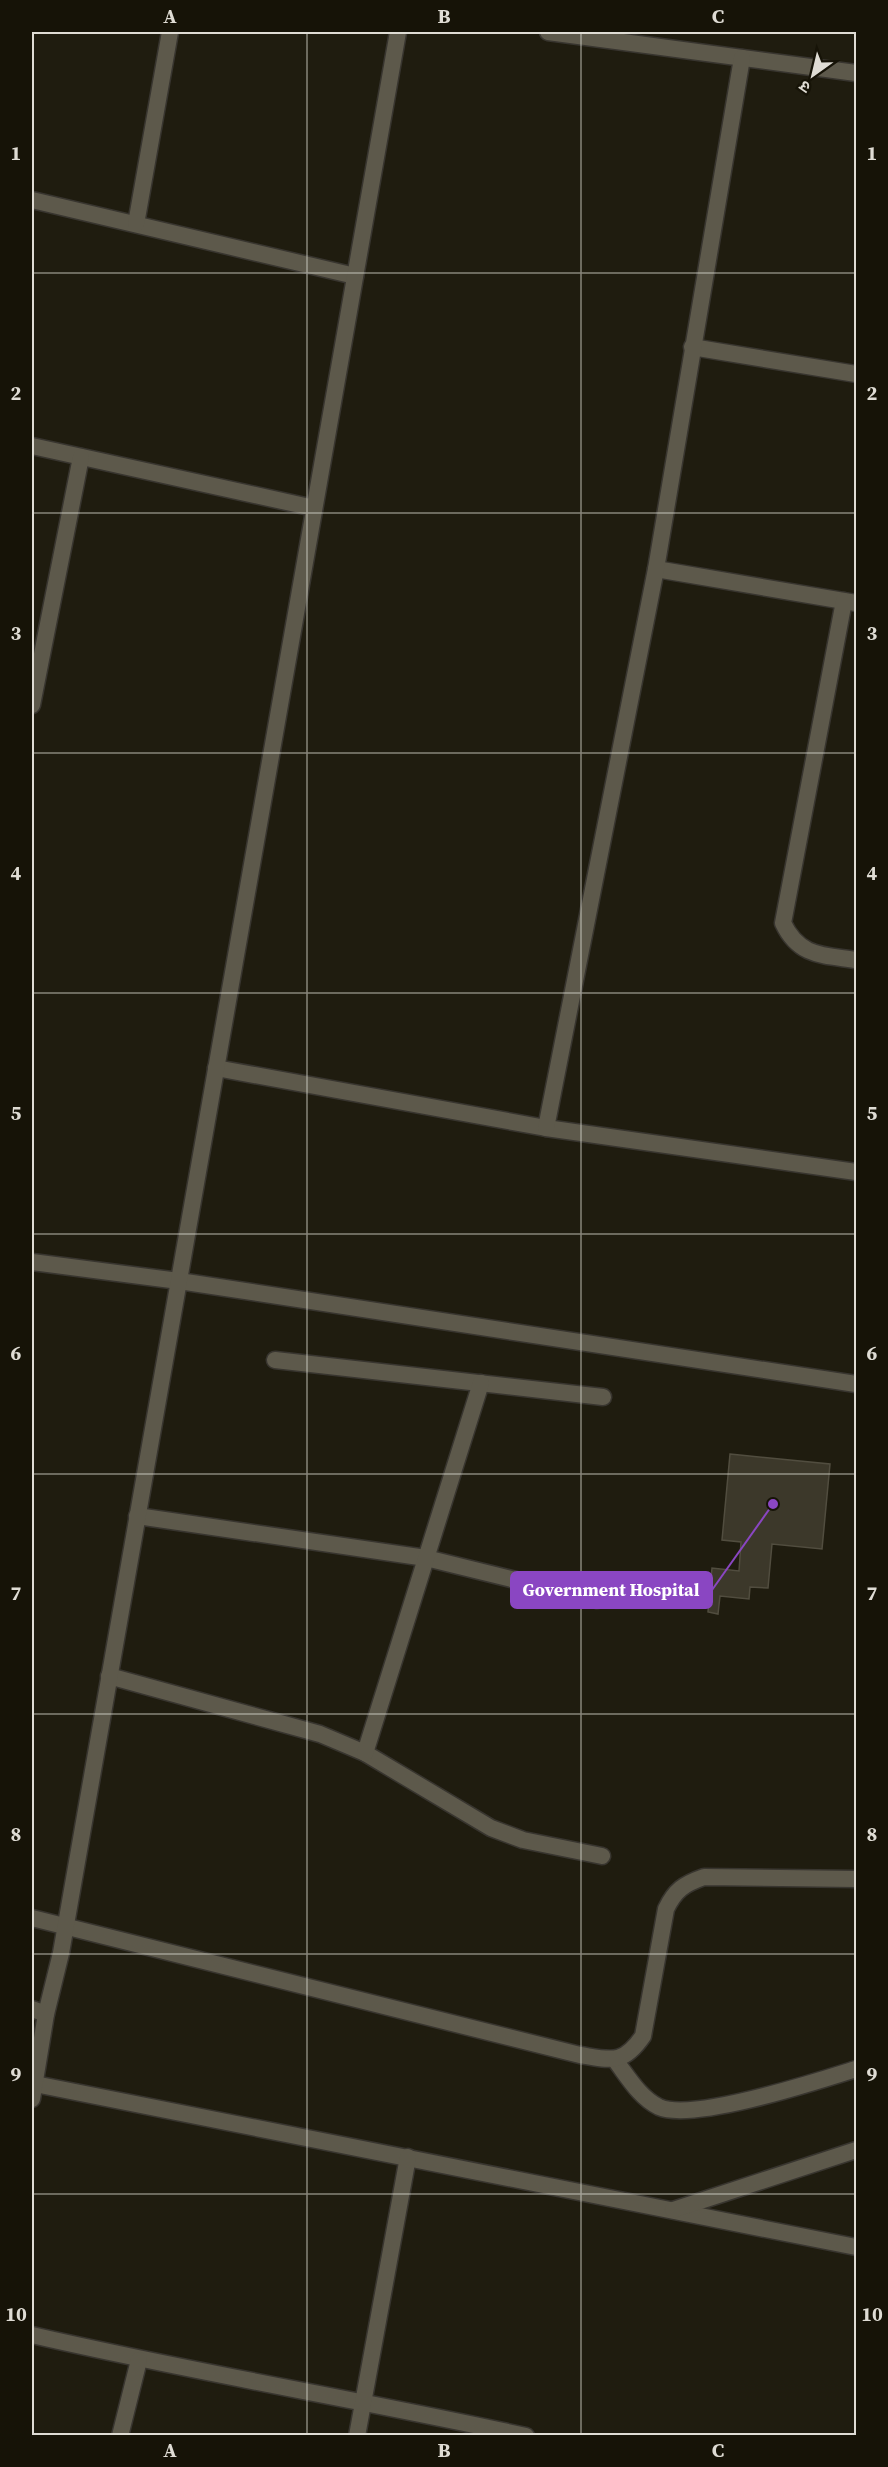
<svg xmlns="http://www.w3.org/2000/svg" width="888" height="2467" viewBox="0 0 888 2467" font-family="'Source Serif 4','Noto Sans Devanagari',serif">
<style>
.building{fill:#3c382a;stroke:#514d3f;stroke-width:1.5}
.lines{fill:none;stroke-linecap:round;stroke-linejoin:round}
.service-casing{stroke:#38352f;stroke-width:19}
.minor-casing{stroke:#38352f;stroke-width:19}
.service{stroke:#5d594b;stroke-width:16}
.minor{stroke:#5d594b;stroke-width:16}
.grid{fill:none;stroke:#dfdcd4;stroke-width:1.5;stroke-opacity:0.55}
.leader{fill:none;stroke:#8a46c2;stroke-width:2}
.callout-dot{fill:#8a46c2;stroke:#161307;stroke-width:2}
.callout{fill:#8a46c2;stroke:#8a46c2;stroke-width:2}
.callout-label{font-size:18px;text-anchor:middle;font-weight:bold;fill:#fff}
.neatline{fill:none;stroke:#dfdcd4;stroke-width:2}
.grid-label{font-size:20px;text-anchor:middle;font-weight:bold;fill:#dfdcd4}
</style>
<rect width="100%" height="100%" fill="#1f1c0f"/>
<path class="building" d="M730,1454L830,1464L822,1549L772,1544L768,1588L750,1587L749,1599L720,1596L718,1614L708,1612L712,1568L739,1571L741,1542L722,1540Z"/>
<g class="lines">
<defs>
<g id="service">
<path d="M275,1360L603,1397"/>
<path d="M137,1516L426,1558L597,1600"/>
<path d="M109,1676L320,1734L365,1753L491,1828L523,1840L602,1856"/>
<path d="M365,1753L481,1383"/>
<path d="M615,2060C628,2077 640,2098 659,2107C693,2122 818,2081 856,2069"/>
</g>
<g id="minor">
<path d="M548,32L856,73"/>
<path d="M32,200L355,276"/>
<path d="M136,224L170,32"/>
<path d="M692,347L856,374"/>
<path d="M32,446L314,508"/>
<path d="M656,569L856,603"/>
<path d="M844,601L783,923C799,957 823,955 856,960"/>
<path d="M32,705L81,457"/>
<path d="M216,1068L546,1128L856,1172"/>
<path d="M546,1128L656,569L742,58"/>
<path d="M32,1262L179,1281L856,1384"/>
<path d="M32,1918L580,2055C612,2060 623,2065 643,2036L666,1909C675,1890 684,1884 704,1877L856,1879"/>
<path d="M32,2009L46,2014"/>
<path d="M35,2084L856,2247"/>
<path d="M32,2099L46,2014L61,1953L398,32"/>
<path d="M673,2210L856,2150"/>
<path d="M32,2335C196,2373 362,2400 526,2436"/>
<path d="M120,2436L139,2360"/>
<path d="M357,2436L408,2157"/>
</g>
</defs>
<use href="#service" class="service-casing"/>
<use href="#minor" class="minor-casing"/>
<use href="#service" class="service"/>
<use href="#minor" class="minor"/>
</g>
<path class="grid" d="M307,32V2436M581,32V2436M32,273H856M32,513H856M32,753H856M32,993H856M32,1234H856M32,1474H856M32,1714H856M32,1954H856M32,2194H856"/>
<path class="leader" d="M773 1504L712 1590"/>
<circle class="callout-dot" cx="773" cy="1504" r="6"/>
<rect class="callout" x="511" y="1572" width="201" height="36" rx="6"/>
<g class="callout-label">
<text x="611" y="1596">Government Hospital</text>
</g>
<rect width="888" height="2467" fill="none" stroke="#161307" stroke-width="66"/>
<g transform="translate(813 75) rotate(214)" stroke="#161307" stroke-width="4.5" paint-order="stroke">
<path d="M0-4.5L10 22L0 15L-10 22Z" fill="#dfdcd4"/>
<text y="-9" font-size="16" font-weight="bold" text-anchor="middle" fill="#dfdcd4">उ</text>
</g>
<rect x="33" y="33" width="822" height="2401" class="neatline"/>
<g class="grid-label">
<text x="170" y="23">A</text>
<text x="444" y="23">B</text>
<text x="718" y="23">C</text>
<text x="16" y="160">1</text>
<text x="872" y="160">1</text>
<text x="16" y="400">2</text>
<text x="872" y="400">2</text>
<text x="16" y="640">3</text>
<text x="872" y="640">3</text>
<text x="16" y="880">4</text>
<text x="872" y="880">4</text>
<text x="16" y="1120">5</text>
<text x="872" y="1120">5</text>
<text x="16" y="1360">6</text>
<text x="872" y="1360">6</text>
<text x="16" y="1600">7</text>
<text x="872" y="1600">7</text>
<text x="16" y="1841">8</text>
<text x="872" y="1841">8</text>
<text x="16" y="2081">9</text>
<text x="872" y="2081">9</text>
<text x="16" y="2321">10</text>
<text x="872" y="2321">10</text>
<text x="170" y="2457">A</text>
<text x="444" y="2457">B</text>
<text x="718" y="2457">C</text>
</g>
</svg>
